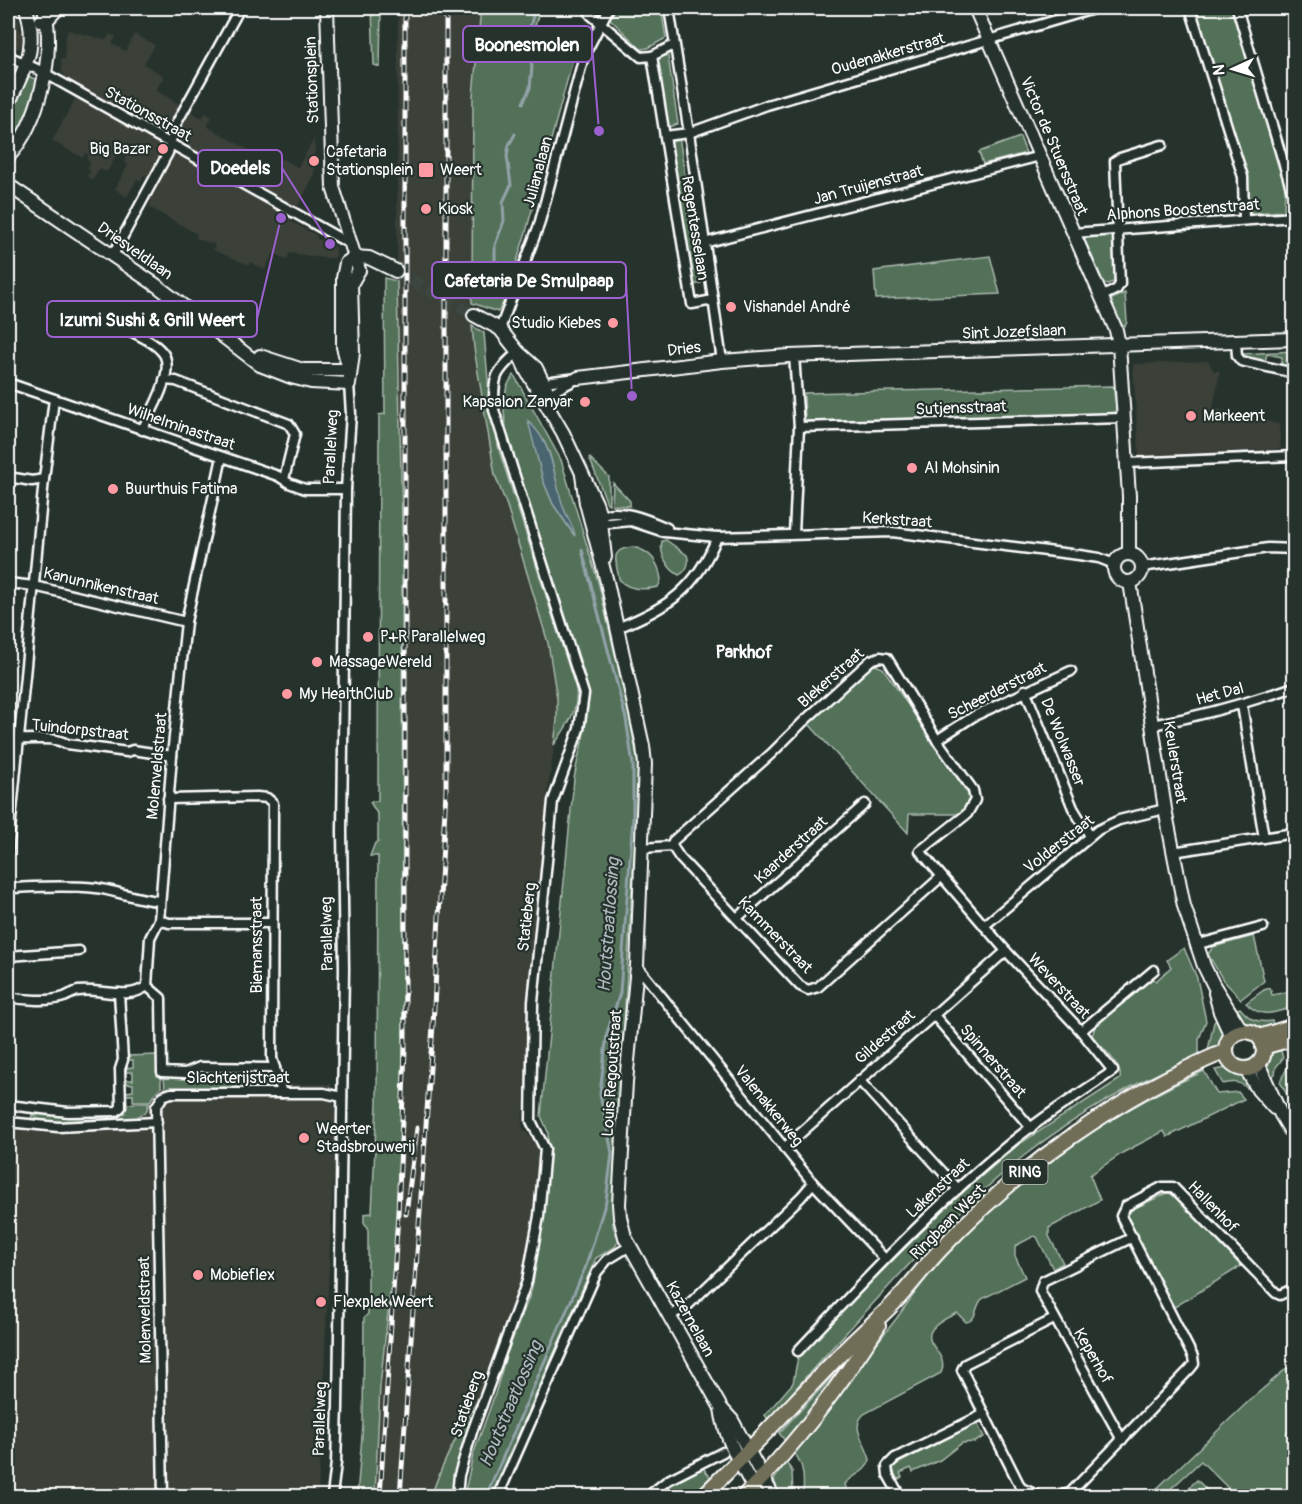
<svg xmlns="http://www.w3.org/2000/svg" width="1302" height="1504" viewBox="0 0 1302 1504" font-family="Pangolin,sans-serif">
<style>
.built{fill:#3a3f39}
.green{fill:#527058;stroke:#a8b8ac;stroke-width:1.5;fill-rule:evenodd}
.water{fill:#4a6570;stroke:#92a3a9;stroke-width:1.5}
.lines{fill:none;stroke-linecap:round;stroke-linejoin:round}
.stream{stroke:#92a3a9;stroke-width:3}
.secondary-tunnel{stroke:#3c4742;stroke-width:12;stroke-dasharray:12 6;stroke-linecap:butt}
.street-casing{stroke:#fff;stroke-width:13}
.secondary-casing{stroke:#fff;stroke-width:16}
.primary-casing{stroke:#fff;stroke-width:18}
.street{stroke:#26332d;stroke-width:8}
.secondary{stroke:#26332d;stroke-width:12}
.primary{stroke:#716e59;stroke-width:14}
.rail-casing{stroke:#fff;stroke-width:5}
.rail{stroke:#26332d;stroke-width:3;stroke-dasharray:9;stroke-linecap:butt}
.poi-dot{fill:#ff9aa2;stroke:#26332d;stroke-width:2}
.labels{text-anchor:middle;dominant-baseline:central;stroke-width:4.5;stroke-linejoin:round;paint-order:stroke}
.shield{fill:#26332d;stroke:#bec2c0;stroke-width:1.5}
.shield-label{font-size:15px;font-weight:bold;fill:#fff}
.street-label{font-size:16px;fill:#fff;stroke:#26332d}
.poi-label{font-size:16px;fill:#fff;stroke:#26332d;text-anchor:start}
.neighbourhood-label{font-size:18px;font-weight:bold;fill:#fff;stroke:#26332d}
.water-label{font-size:18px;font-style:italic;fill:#aebabf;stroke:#26332d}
.leader{fill:none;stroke:#9c61cf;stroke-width:2}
.callout-dot{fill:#9c61cf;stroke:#26332d;stroke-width:2}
.callout{fill:#26332d;stroke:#9c61cf;stroke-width:2}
.callout-label{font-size:18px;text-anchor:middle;font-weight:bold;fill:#fff}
</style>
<rect width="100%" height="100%" fill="#26332d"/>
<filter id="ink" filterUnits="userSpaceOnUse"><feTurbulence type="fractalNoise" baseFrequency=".0167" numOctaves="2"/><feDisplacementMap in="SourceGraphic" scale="12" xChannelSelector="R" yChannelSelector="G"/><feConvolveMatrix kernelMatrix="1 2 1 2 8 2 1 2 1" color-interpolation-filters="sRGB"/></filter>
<g filter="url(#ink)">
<g class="built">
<path d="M8,8H14L19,21L20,31L23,33V42L20,48H15L8,68Z"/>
<path d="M398,8H481L473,96L472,303L474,348L495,475L507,506L548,643L557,699L555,740L546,804L522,1127L543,1152L544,1207L539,1249L531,1292L506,1356L471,1410L438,1476L431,1496H375L380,1386L395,1247L403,1064L402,524L397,281Z"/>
<path d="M68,30L106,40L110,34L116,37L112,44L126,51L134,34L155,45L144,64L164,76L156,90L202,118L205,113L212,117L207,126L276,165L280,158L298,167L314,139V146L316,147L314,153V176L290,221L316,235L318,240H322L324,246H334L336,248V256L334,258H323L290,253L286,260L274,253L264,270L250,262L249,265L213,250L215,245L196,238L197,234L149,207L151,202L149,200L157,181L144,175L141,181L137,179L127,197L115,189L128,165L124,162L127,154L125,153L127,150L121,147L107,172L99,169L93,180L86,176L91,172L88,169L90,162L87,160L88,154L85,153L83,158L52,141L75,99L72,81L66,78L62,72L61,59H65V40Z"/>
<path d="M1208,361L1214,371H1220L1213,408L1279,424L1281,449L1139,456L1133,364Z"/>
<path d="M331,1084L336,1120L318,1496H8V1115L54,1119L129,1117L156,1085Z"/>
</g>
<g class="green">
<path d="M372,8H381L380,67L374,65Z"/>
<path d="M481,8H540L531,40L573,59L526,232L505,299L498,312L472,303L473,96Z"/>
<path d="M612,8H661L666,38L648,48L641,49L607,16Z"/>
<path d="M1195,8H1231L1282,173L1285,189L1284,211L1251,213L1244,171Z"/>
<path d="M667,49L678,124L665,128L656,57Z"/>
<path d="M26,75L39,81L17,136L8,130V112Z"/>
<path d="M679,136L701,283L691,286L667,139Z"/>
<path d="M1020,137L1026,153L983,164L979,152Z"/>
<path d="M1113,236L1115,269L1114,282L1107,284L1104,283L1084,238Z"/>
<path d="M990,256L1000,294L876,299L874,271Z"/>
<path d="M384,278L397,281L402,524L403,1064L395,1247L380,1386L375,1496H357L363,1424L364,1318L368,1314V1227L364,1223V1214L372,1213L377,1102L378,856H370L375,843L378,842V815L370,802L378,801L379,415L385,414Z"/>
<path d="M1125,293L1127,322L1125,326H1121L1110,303L1112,299Z"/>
<path d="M472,326L484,333L489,392L499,450L576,689C579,710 566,728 554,745L557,720V699L548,643L507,506L495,475L474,348Z"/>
<path d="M1294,351V360L1291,359L1288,368L1281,366L1282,357L1267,354L1265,362L1250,359L1242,354Z"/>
<path d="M514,375L561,460L599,585L630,719L638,764L636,819L613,1214V1226L619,1240L615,1247L596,1258L491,1496H464L473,1455L495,1394L506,1356L531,1292L539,1249L548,1159V1132L541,1116L574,779C581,737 594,717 584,673L508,438C504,418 499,392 514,375ZM529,422C557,452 551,469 562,505C565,515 573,525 574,535L553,504L543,480Z"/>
<path d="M1113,386L1117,413L1058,416L805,421L804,393Z"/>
<path d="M589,457L609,477V504L607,503Z"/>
<path d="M613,483L630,501V506L612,505Z"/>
<path d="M666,540L687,555C690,563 687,571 679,575C668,569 659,554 662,541Z"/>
<path d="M632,547C650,550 659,562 661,580L658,587C644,590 628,591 619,579C616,560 609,550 632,547Z"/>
<path d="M875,665L883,668L970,797L969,805L958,814H909L908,833L808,723L868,668Z"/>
<path d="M1254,936L1264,981L1241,999L1223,980L1208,954L1213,947Z"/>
<path d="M1184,948L1197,978L1206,1021L1199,1039V1055C1137,1081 1079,1113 1025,1155C968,1200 918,1254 869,1308C835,1345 800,1381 769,1421L765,1415L793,1383L798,1357L848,1304L954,1200L1018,1145L1120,1079C1123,1064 1101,1047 1092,1036L1097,1021L1151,976L1156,981L1171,967L1167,960Z"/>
<path d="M1270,988L1272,995L1294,991V1007C1274,1012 1262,1020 1246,1003L1264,990Z"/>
<path d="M1240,1008C1250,1020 1257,1023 1272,1021L1274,1026C1256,1032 1245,1027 1235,1010Z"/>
<path d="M1218,1018L1223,1031L1219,1046L1208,1050L1214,1022Z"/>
<path d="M1280,1048L1283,1058L1276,1067L1275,1074L1269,1078C1264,1066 1266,1061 1272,1051Z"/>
<path d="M157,1055V1076H161V1088L155,1093L150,1101H133V1095H126V1092L133,1091V1084L126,1083V1080H133V1072H126V1068L133,1067V1060H126V1056Z"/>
<path d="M1294,1064V1108L1280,1082L1288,1066Z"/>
<path d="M1227,1068L1239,1072L1252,1085L1247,1088C1239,1081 1233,1082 1223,1084L1215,1070Z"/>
<path d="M1204,1071L1217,1094L1238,1092L1244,1099L1167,1137L1164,1131L1124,1152L1090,1175L1100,1200L1049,1228V1236L1063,1263L1053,1269L1037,1237L1034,1236L1015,1246V1256L1025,1277L982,1299C975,1306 977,1321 966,1322L957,1313C899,1339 953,1348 941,1373L864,1414C849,1428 867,1444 870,1460C866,1473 853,1474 845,1484L848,1496H803C804,1481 805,1464 793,1452C827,1408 861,1363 896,1319C912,1297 928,1274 946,1254C1020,1174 1105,1116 1204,1071Z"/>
<path d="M202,1072L205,1075H256L259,1072H265L274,1079L275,1088L165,1089L164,1076H192Z"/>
<path d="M135,1103H149L146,1112L138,1116V1118L115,1119V1116L121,1115L125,1113V1105Z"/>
<path d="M41,1112L70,1115L110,1116L111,1120L59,1122L31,1120L32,1115L37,1116Z"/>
<path d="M1167,1193L1173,1194L1177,1198L1241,1266L1173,1308L1128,1220V1214L1133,1209Z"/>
<path d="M1294,1362V1428L1286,1433L1294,1450V1496H1236L1201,1461L1163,1496H1149L1251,1399Z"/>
<path d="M834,1375L836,1376L786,1442L779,1433Z"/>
<path d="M490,1381L461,1450L453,1496H431C445,1456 466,1417 490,1381Z"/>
<path d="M977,1423L984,1437L975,1442L962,1443L940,1460L913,1472L911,1468L900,1473L902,1477L897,1480L893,1469L895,1465Z"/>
<path d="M786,1462L792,1471L793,1496H780L774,1480Z"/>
<path d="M703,1468L714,1481L697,1496H654L660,1491Z"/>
<path d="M1197,1480L1209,1492L1204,1496H1180Z"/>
</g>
<path class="water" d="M528,421C554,444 553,476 563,506C566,516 574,526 575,536L553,504L543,480Z"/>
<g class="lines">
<g class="stream">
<path d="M523,103L530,88L532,66L528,50L529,31L535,8"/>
<path d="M495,269V245L504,221L503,202L511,185L507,156L509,145L515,134"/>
<path d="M486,1496L586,1266L606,1201L612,1153L600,1094L607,1033L620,993L633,818V765L626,719L582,550"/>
</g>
<path class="secondary-tunnel" d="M396,271L474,315"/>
<defs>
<g id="street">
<path d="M591,8L589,11L591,15L641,57L652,56L692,304L713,300"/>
<path d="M669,8L689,133L722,361"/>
<path d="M1190,8L1243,177L1244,220"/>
<path d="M1237,8L1294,198"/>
<path d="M8,56L39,70L350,244"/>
<path d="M652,56L674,45"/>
<path d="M665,136L689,133L767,105L1097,8"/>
<path d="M1073,233L1294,217"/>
<path d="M704,243L1040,156"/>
<path d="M113,255L168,153L175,126L240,8"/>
<path d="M1101,297L1117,289L1120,284L1115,161L1120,158L1162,145"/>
<path d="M119,325C133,333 153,340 163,353C176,371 151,412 142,430"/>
<path d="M500,329L539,225L584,56L609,8"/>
<path d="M1236,342L1237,356L1241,361L1294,373"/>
<path d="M164,380L176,381L289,424L295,434L284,479"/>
<path d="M552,381L578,378"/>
<path d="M8,383L278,476L289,483L305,489H346"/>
<path d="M556,390L575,380"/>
<path d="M799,427L1123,418"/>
<path d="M222,457L186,622L172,756L159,920L150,938L147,986L161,998L162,1072L185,1073L200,1067L275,1068"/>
<path d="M1127,463L1294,456"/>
<path d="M8,477L32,481L44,479"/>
<path d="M597,518C615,505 649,520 667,528"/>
<path d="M598,524L631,521L664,532L717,537L892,532L1079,555L1099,558L1114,564"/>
<path d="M794,534L799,427L794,355"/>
<path d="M1142,567L1268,548L1294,549"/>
<path d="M8,583L34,586L186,622"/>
<path d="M617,628C668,608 696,589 717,537"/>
<path d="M1025,690L1073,808L1090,836"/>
<path d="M1242,705L1264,838"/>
<path d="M1152,725C1201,716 1247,703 1294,687"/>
<path d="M20,739C36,740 52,736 67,744L127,752L133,750L172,756"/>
<path d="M937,740L974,716L1071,671"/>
<path d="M168,799L257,797L267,798L273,803L272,1058L282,1093"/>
<path d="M672,846L673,841L772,753L803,722L871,660L880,657L887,658L937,740L973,790L975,800L967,814L920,851L1006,951L1081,1031L1113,1071C1075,1097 1036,1121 1001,1151C928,1212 863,1282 798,1351"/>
<path d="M642,848L672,846L680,858L800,986L808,990L818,987L941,877"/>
<path d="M8,852L44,479L54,399"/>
<path d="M1173,852L1294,833"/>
<path d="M8,888C37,887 67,885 96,888C118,891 138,900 160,901"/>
<path d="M737,918L865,804"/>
<path d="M159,920L169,923H272"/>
<path d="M984,926L1098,830L1119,820L1165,809"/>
<path d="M1195,945L1263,927"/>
<path d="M8,956L79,951"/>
<path d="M637,966L813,1183L885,1259"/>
<path d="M8,997C23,1000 50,1002 64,997C69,995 73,992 78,991C100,988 128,1001 147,986"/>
<path d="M933,1014L1031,1128"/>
<path d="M1081,1031L1154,970"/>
<path d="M859,1080L958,1189"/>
<path d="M8,1105L68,1112L117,1111L121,1107L120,1069L123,1060L119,993"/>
<path d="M8,1122L58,1127L157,1122"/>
<path d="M784,1148L1006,951"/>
<path d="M670,1316L687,1306L801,1197L813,1183"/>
<path d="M1122,1440L1040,1291L1043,1281L1133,1237"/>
<path d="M163,1496L156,1107L163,1096L171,1093H324L342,1097"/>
<path d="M332,1496L336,1463L338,1407L344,969L342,832L346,489L351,414L349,384"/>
<path d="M457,1496L459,1475L472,1432L527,1281L539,1216L545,1149L531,1121L533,1002L553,801L579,729L584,694L494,410C494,377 493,374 518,352"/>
<path d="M498,1496L597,1272L607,1260L630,1246"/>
<path d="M648,1496L668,1480L723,1452"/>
<path d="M900,1496L888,1475L887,1466L895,1458L984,1414"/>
<path d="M1039,1496L1021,1488L962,1370L965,1364L1054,1319"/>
<path d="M1060,1496L1070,1493L1190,1369L1194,1364L1193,1357L1121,1216L1126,1206L1162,1187H1173L1276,1293L1280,1295L1294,1288"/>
</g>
<g id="secondary">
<path d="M327,8L333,187L359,270"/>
<path d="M975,8L1116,330L1119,345L1129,496V553"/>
<path d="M41,21L47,20L58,8"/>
<path d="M8,105C24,68 39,49 26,8"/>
<path d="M8,157C39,123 56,53 44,8"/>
<path d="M8,185L156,285L260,365L291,377L311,382L349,384L353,353L351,284L359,270"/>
<path d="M355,257L369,258L396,271"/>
<path d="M474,315L500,329L518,352L536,368L551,398"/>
<path d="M518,352L527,372L563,433L596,503L600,515L605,557"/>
<path d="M260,356L303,370H349"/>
<path d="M349,369L343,347V278L346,263L355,257"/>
<path d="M578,378L722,361L789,356L1294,339"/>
<path d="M582,475L586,503L607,582L643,746L645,764L637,966L626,1082L619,1204L620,1217L625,1237L721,1408L732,1420L773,1496"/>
<circle cx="1128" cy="568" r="14"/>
<path d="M1130,582L1165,809L1184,906L1204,966L1214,986L1242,1031"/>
<path d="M1215,993L1220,1012L1231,1036"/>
<path d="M1258,1063L1281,1115L1294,1137"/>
<path d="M1246,1069L1258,1090L1274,1108"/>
<path d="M721,1408C725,1441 743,1468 758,1496"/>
</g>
<g id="primary">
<circle cx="1245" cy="1050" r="19"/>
<path d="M1259,1037L1294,1026"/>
<path d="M1263,1047L1294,1038"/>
<path d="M703,1496C748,1452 792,1405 836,1359C854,1340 874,1323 892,1305C909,1288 923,1268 940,1250C1018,1167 1120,1095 1226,1051"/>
<path d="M744,1496C796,1445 839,1387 878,1326"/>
</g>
</defs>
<use href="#street" class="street-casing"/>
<use href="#secondary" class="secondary-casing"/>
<use href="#primary" class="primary-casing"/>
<use href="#street" class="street"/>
<use href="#secondary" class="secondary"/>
<use href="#primary" class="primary"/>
<defs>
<g id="rail">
<path d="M406,1214L417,1128"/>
<path d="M380,1496L398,1214L405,1050V8"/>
<path d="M400,1496L433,1025L446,790V8"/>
</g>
</defs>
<use href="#rail" class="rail-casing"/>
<use href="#rail" class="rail"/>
</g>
</g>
<g class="poi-dot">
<circle cx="163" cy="149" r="6"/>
<circle cx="314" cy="161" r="6"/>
<rect x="418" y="162" width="16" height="16" rx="3"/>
<circle cx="426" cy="209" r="6"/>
<circle cx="731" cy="307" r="6"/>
<circle cx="613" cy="323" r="6"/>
<circle cx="585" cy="402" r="6"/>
<circle cx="1191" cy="416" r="6"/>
<circle cx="912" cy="468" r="6"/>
<circle cx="113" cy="489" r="6"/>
<circle cx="368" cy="637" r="6"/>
<circle cx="317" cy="662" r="6"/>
<circle cx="287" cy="694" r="6"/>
<circle cx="304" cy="1138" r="6"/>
<circle cx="198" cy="1275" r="6"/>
<circle cx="321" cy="1302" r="6"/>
</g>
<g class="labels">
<rect class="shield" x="1002.5" y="1160" width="45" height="24" rx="4.5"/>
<g class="shield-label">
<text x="1025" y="1172">RING</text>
</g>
<g class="street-label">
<text transform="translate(888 54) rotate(-16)">Oudenakkerstraat</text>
<text transform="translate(312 80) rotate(-92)">Stationsplein</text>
<text transform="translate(148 114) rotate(29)">Stationsstraat</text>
<text transform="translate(1054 146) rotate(67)">Victor de Stuersstraat</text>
<text transform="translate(538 172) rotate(-75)">Julianalaan</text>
<text transform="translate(868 185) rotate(-15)">Jan Truijenstraat</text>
<text transform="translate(1183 210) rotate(-4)">Alphons Boostenstraat</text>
<text transform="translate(695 228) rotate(81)">Regentesselaan</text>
<text transform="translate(135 251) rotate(35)">Driesveldlaan</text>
<text transform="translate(1014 332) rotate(-2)">Sint Jozefslaan</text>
<text transform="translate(684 349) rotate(-7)">Dries</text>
<text transform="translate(961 408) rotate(-2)">Sutjensstraat</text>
<text transform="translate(181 427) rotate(19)">Wilhelminastraat</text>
<text transform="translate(331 447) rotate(-87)">Parallelweg</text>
<text transform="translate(897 520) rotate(4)">Kerkstraat</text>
<text transform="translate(101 586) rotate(13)">Kanunnikenstraat</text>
<text transform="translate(831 678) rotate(-41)">Blekerstraat</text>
<text transform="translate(997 691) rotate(-27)">Scheerderstraat</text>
<text transform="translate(1220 694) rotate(-15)">Het Dal</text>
<text transform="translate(80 730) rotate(6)">Tuindorpstraat</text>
<text transform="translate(1063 742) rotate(68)">De Wolwasser</text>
<text transform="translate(1175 762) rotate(81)">Keulerstraat</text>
<text transform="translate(157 766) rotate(-85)">Molenveldstraat</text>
<text transform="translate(1059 844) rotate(-38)">Volderstraat</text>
<text transform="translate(791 850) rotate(-42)">Kaarderstraat</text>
<text transform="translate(527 917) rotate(-84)">Statieberg</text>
<text transform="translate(327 934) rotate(-91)">Parallelweg</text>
<text transform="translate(775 935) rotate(46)">Kammerstraat</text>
<text transform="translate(257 945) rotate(-90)">Biemansstraat</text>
<text transform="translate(1059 986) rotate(47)">Weverstraat</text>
<text transform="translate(885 1037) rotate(-41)">Gildestraat</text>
<text transform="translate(993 1061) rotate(49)">Spinnerstraat</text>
<text transform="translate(612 1073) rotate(-86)">Louis Regoutstraat</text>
<text x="238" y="1078">Slachterijstraat</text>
<text transform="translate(769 1106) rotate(51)">Valenakkerweg</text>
<text transform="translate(938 1188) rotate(-43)">Lakenstraat</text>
<text transform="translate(1213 1207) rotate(46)">Hallenhof</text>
<text transform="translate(948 1222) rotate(-45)">Ringbaan West</text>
<text transform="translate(145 1310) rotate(-91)">Molenveldstraat</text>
<text transform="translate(690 1319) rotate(61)">Kazernelaan</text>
<text transform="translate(1093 1356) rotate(60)">Keperhof</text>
<text transform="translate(467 1404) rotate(-71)">Statieberg</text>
<text transform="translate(320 1419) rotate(-88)">Parallelweg</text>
</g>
<g class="poi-label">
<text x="151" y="149" text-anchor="end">Big Bazar</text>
<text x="326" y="152">Cafetaria<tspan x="326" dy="18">Stationsplein</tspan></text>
<text x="440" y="170">Weert</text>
<text x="438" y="209">Kiosk</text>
<text x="743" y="307">Vishandel André</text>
<text x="601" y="323" text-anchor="end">Studio Kiebes</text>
<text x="573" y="402" text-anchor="end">Kapsalon Zanyar</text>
<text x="1203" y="416">Markeent</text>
<text x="924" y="468">Al Mohsinin</text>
<text x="125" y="489">Buurthuis Fatima</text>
<text x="380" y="637">P+R Parallelweg</text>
<text x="329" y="662">MassageWereld</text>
<text x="299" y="694">My HealthClub</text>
<text x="316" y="1129">Weerter<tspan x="316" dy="18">Stadsbrouwerij</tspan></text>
<text x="210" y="1275">Mobieflex</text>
<text x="333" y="1302">Flexplek Weert</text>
</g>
<g class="neighbourhood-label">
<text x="744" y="652">Parkhof</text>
</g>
<g class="water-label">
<text transform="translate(609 925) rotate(-86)">Houtstraatlossing</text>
<text transform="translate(511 1404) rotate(-67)">Houtstraatlossing</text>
</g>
</g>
<path class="leader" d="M599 131L592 44M330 244L282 168M632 396L626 280M281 218L257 319"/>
<g class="callout-dot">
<circle cx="599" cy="131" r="6"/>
<circle cx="330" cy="244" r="6"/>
<circle cx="632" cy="396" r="6"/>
<circle cx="281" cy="218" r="6"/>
</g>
<g class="callout">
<rect x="463" y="26" width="129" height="36" rx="6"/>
<rect x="198" y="150" width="84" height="36" rx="6"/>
<rect x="432" y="262" width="194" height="36" rx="6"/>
<rect x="47" y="301" width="210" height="36" rx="6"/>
</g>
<g class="callout-label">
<text x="527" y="51">Boonesmolen</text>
<text x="240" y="174">Doedels</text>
<text x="529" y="287">Cafetaria De Smulpaap</text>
<text x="152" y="326">Izumi Sushi &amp; Grill Weert</text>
</g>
<rect width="1302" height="1504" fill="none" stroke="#26332d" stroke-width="30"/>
<rect x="15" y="15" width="1272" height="1474" fill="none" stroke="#fff" stroke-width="2" filter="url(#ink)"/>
<g transform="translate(1233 69) rotate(266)" stroke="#26332d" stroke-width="4.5" paint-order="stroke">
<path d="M0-4.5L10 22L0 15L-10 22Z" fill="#ffffff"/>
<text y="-9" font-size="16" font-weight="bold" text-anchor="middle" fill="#ffffff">N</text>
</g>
</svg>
